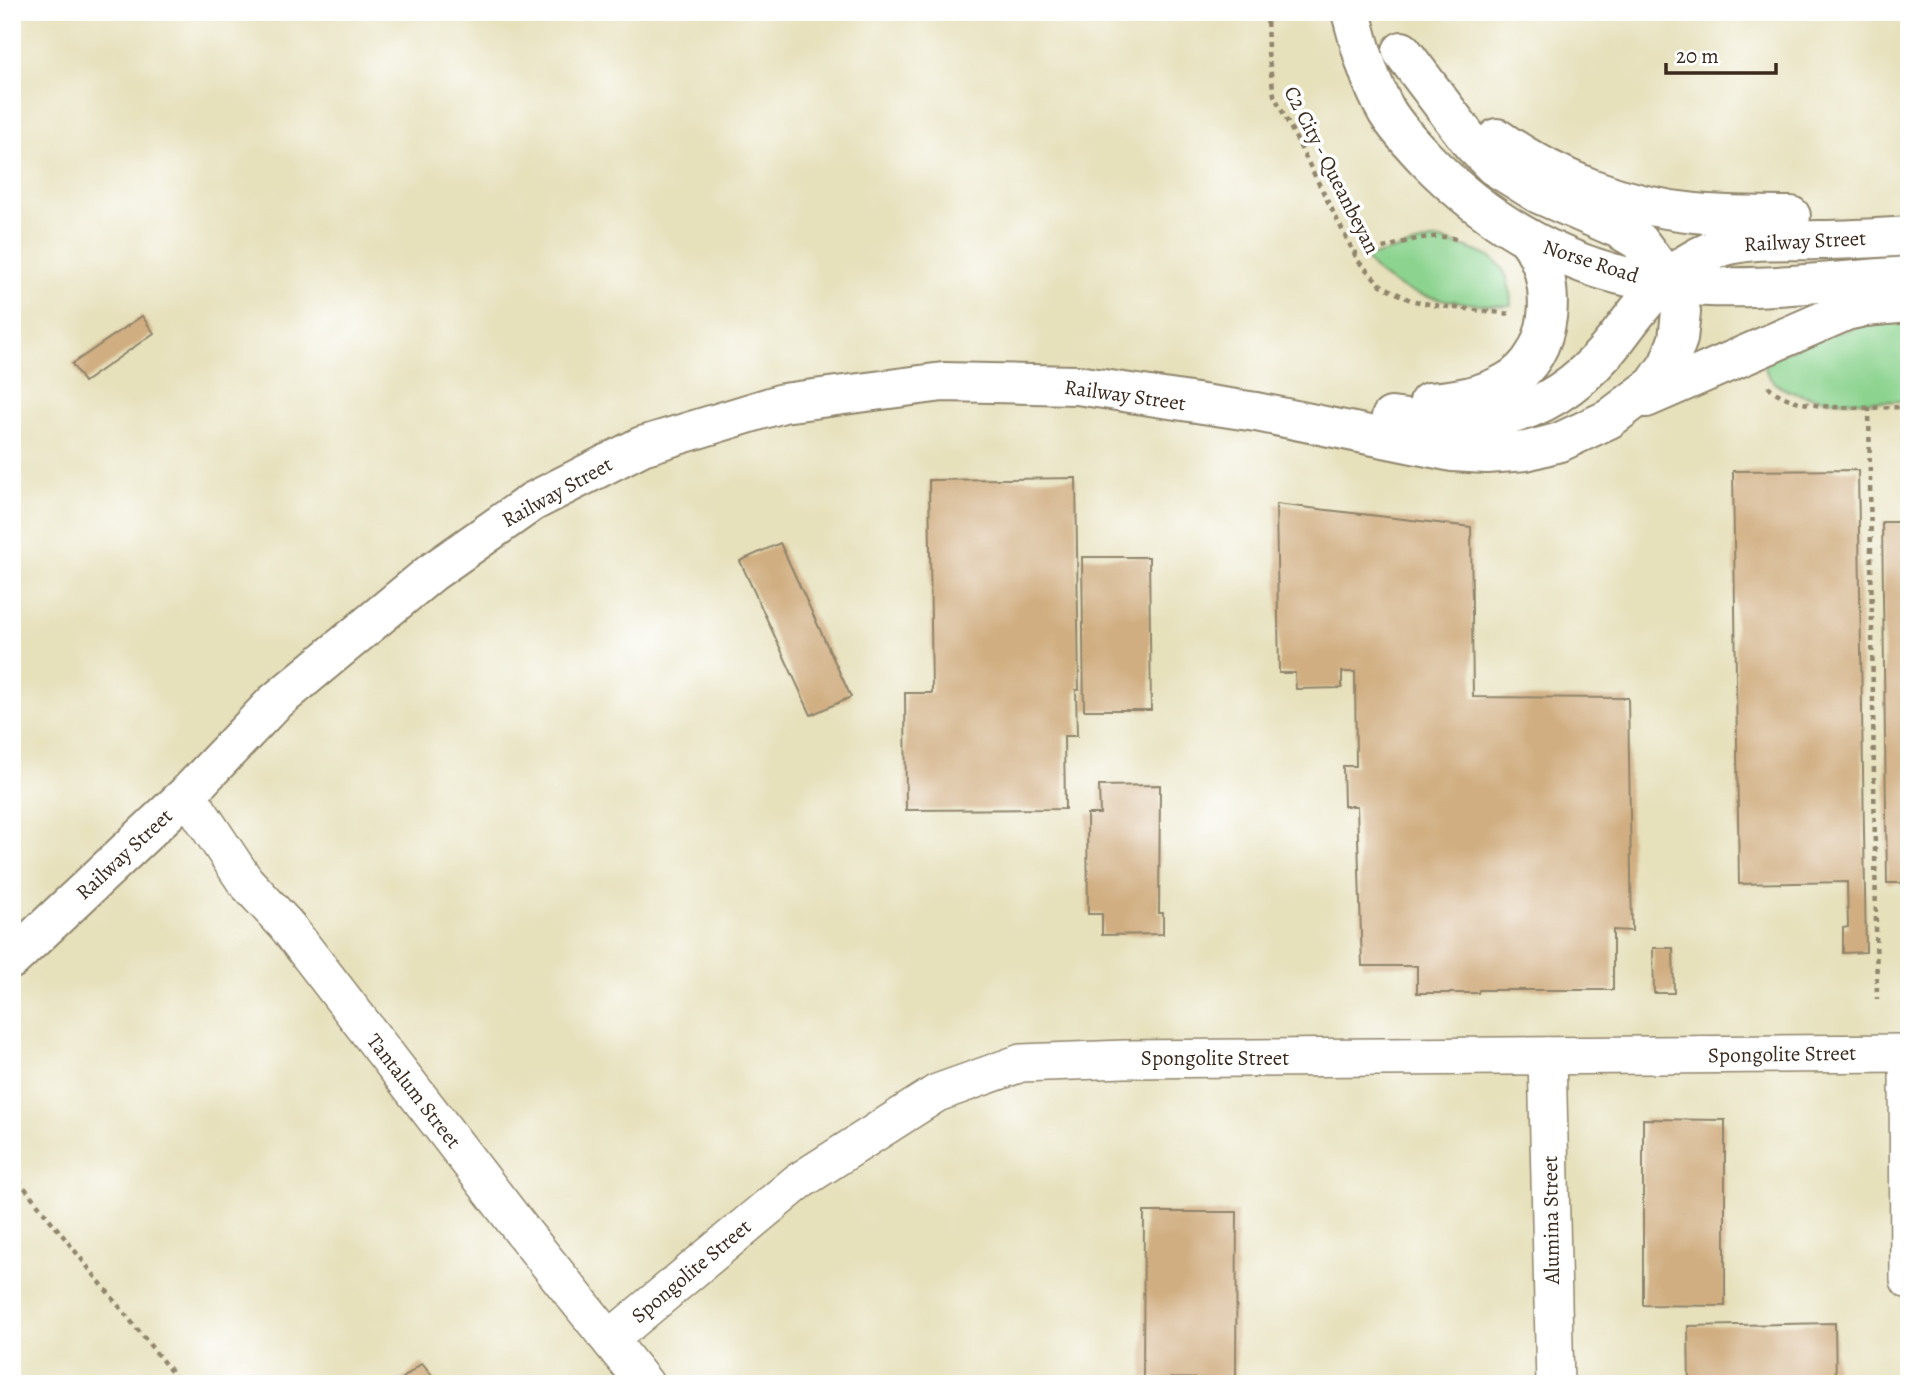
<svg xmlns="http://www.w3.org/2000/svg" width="1921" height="1396" viewBox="0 0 1921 1396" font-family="Alegreya,serif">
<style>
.green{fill:#8bd38e;stroke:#637e56;stroke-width:2}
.building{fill:#d0ae81}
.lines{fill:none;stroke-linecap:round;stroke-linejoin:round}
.street-casing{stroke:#90856c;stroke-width:40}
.secondary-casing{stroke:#90856c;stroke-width:42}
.path{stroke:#90856c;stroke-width:4.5;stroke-dasharray:5 5;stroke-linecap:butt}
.street{stroke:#fff;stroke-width:37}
.secondary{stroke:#fff;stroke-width:38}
.labels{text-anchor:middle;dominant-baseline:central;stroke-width:7;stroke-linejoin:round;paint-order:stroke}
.street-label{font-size:21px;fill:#3b2a1e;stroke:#fff}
</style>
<rect width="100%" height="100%" fill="#fff"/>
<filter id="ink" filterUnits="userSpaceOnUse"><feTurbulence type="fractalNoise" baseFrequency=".0143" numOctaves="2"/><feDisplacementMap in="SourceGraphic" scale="14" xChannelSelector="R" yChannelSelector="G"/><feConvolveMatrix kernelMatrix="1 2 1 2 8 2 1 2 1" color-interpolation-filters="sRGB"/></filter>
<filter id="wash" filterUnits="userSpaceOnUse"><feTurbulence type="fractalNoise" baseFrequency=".00686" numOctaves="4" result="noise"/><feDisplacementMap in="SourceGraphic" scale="28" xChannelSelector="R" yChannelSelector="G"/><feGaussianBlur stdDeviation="1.57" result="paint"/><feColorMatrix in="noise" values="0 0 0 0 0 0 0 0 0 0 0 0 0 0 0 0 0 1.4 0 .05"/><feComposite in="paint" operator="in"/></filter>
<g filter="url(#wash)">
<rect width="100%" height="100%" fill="#e6e0bb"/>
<g class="green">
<path d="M1431,240C1443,239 1452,243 1464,247C1498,258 1510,266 1511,305C1496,307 1482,304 1467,303C1427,298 1390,292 1365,258Z"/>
<path d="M1909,315V401C1879,401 1761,409 1765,361L1827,335Z"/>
</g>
<g id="blocks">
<g class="building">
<path d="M142,316L154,333L84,382L72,364Z"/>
<path d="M1858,470L1866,952L1843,953V928L1848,927L1847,882L1739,884L1733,471Z"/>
<path d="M1076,478L1079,690H1076L1077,736H1064L1065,809L906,810L905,693H932L929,480Z"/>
<path d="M1276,504L1471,527L1473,697L1628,698L1632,931L1613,930V990H1479L1478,993H1417V966H1362L1357,806H1344L1343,766H1356L1355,672H1342V688L1296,689L1295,673H1279Z"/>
<path d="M1882,522H1909V893H1904V883H1887Z"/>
<path d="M780,543L851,697L811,715L740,561Z"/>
<path d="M1082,557H1149L1151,710H1084Z"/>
<path d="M1160,785L1159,913H1163V934L1102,935V914H1088L1087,814H1100L1099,786Z"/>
<path d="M1653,948H1673L1674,993H1654Z"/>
<path d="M1643,1119L1725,1120V1306L1643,1305Z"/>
<path d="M1144,1212H1237L1236,1379L1143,1378Z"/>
<path d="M1835,1323L1836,1384H1689L1688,1326Z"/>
<path d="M422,1363L439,1384H396Z"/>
</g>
</g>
</g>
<g filter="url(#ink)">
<use href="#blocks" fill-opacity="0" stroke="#90856c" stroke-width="2"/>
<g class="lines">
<defs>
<g id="street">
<path d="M187,794L245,881L286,925L523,1232L645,1384"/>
<path d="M1908,1053L1909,1280"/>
<path d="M1547,1056L1555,1384"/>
<path d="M610,1339L798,1182L937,1093L1021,1063L1125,1059L1909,1053"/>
</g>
<g id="secondary">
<path d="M1351,12C1360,46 1369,81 1387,112C1397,128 1411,143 1424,157C1489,225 1575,274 1670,284C1748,293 1830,281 1909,276"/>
<path d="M1497,138C1555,179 1624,206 1695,213C1727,216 1759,216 1791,216"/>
<path d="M1646,398L1846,311L1865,307L1909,303"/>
<path d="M1429,402C1456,400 1483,396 1507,382C1555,355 1559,280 1528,239"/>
<path d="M1391,417C1488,430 1554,419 1617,338C1646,300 1667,269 1713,250C1746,237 1784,241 1819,240C1849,240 1879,238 1909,236"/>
<path d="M12,959L187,794L274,703L431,573L532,502L642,446L783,403L943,382L1077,385L1256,412L1452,452L1487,454L1526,451L1560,442L1609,419L1654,385L1668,365L1678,339L1681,312L1678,299L1671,284L1639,241L1617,228L1539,194L1494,166L1472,144L1402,51"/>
</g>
</defs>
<use href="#street" class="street-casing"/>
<use href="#secondary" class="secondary-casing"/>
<g class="path">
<path d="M1267,12L1268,52L1274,95L1358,261L1381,285L1410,300L1439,306L1511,314"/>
<path d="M1353,253C1390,252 1422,228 1460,240"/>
<path d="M1768,386C1795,414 1871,407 1909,407"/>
<path d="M1869,407L1877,999"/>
<path d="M12,1172L181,1384"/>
</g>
<use href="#street" class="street"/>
<use href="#secondary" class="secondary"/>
</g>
</g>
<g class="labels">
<g class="street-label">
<text transform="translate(1332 170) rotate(63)">C2 City - Queanbeyan</text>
<text transform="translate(1805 241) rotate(-3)">Railway Street</text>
<text transform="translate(1591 261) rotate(18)">Norse Road</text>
<text transform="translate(1125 395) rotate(8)">Railway Street</text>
<text transform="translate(557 492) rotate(-29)">Railway Street</text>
<text transform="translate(124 854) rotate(-43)">Railway Street</text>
<text transform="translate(1782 1054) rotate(-1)">Spongolite Street</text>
<text x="1215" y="1058">Spongolite Street</text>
<text transform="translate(414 1091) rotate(52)">Tantalum Street</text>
<text transform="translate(1551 1220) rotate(-91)">Alumina Street</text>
<text transform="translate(691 1271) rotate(-40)">Spongolite Street</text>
</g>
</g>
<rect width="1921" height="1396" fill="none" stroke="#fff" stroke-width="42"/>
<path d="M1666 63v10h110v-10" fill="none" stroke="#3b2a1e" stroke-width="3.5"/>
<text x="1676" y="63" font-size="21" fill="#3b2a1e" stroke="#ffffff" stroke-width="5" paint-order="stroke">20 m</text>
</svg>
